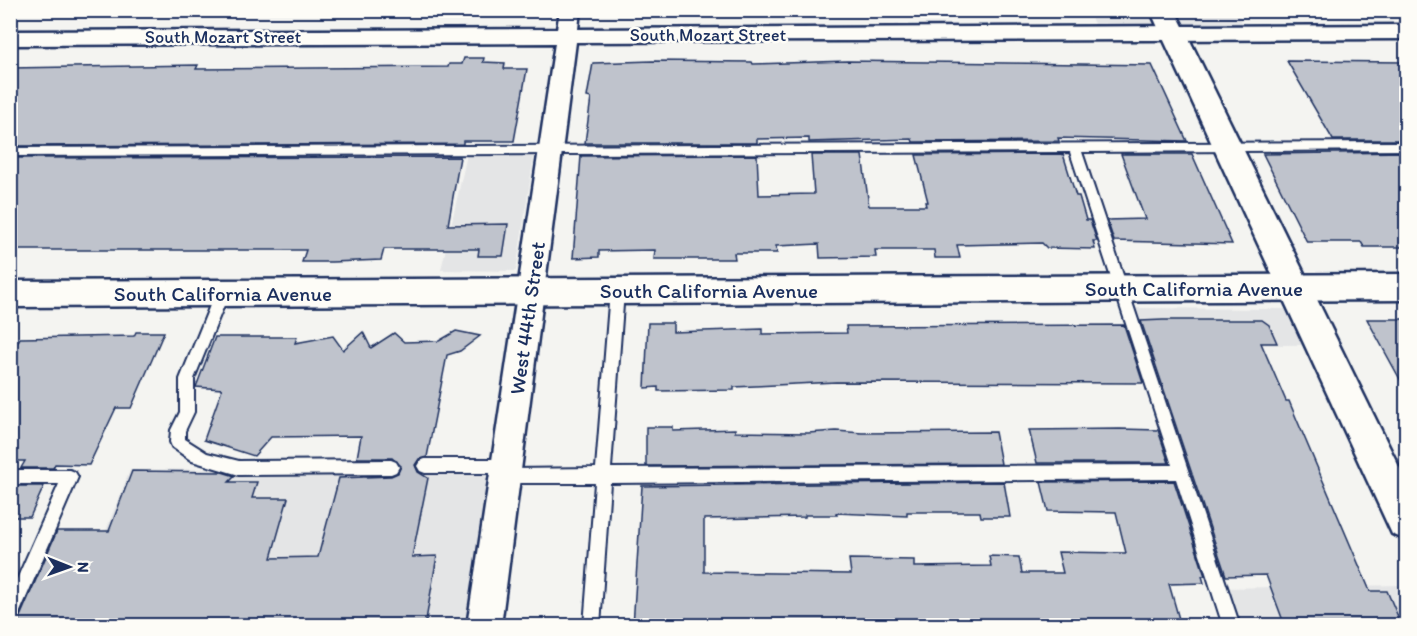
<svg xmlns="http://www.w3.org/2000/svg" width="1417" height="636" viewBox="0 0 1417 636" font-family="Itim,sans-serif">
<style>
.built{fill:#e4e5e6}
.building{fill:#bfc3cc;stroke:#1b2f5e;stroke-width:1.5}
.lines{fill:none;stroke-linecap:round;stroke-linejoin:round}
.service-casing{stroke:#1b2f5e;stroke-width:4}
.minor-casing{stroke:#1b2f5e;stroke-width:5}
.tertiary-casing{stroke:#1b2f5e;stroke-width:5}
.secondary-casing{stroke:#1b2f5e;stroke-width:5}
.service{fill:#fdfcf7;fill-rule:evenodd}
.minor{fill:#fdfcf7;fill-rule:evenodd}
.tertiary{fill:#fdfcf7;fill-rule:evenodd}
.secondary{fill:#fdfcf7;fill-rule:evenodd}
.labels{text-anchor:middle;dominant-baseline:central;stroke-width:5;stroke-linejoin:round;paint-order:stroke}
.far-street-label{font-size:18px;fill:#1b2f5e;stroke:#fdfcf7}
.street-label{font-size:21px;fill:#1b2f5e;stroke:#fdfcf7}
</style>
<rect width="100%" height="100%" fill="#f4f4f1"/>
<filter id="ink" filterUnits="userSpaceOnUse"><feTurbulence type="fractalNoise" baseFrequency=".0167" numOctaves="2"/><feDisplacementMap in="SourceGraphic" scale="12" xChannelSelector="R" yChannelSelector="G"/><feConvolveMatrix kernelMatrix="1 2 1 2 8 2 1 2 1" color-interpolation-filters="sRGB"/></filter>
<g filter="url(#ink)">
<g class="built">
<path d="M1088,11H1148L1155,25L1094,24Z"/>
<path d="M1175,11H1236L1243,24L1182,25Z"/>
<path d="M468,150H535L516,271L441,270Z"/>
<path d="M1127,308L1285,309L1302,345L1140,344Z"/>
<path d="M491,466L467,625L68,626L130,470Z"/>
<path d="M1406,585V625H1232L1220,588Z"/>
</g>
<g class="building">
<path d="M464,58H484L483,62L505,63L504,69H527L514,141H463V144L10,146V68L198,65L196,69L448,67L449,64H462Z"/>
<path d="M652,61L752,62L753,64L847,61L1152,65L1187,141L1058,138L1059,141L913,142L912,139L809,142V138L757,139V143H585L591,98L587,97L593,63Z"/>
<path d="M1287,61L1407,62V140H1333Z"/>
<path d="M1407,152V247H1364L1361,242H1307L1263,154Z"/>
<path d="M1063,154L1076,196H1079L1086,220H1090L1097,241H1093L1095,249L1047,248L1042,243L957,245L960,258H935L934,250H875L876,257L820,258L819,244L776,246L777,253H734L735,259H654L655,250L599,251V257L573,258L581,156L757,155L759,195L814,194L811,155H862L869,206H926L925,202H928L916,155Z"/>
<path d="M1121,154H1192L1232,244L1114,241L1107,220L1145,219Z"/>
<path d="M460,157L448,225L508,224L503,256H478L479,249H384L381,260L332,262H302L306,250H10V158Z"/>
<path d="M1367,319H1407V392Z"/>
<path d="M1163,320H1262L1269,325L1277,343H1261L1286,401H1289L1297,420L1370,591H1387L1402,626H1285L1266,575L1226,576L1141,321Z"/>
<path d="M648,323H673V332L762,329V334L847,333L846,326L1124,325L1143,383L836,382L734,387V390L658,391V387L645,388Z"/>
<path d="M456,331L480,336L460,351L447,355L427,457L419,459L415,465L418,472L428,478L412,557L437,556L425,626H16L57,531H109L132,471L222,472L235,476L229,482H257L252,498H288L271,558L318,557L339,478L391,476L398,473L401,466L392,458H357L361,436L271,437L254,456L204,440L222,389L196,387L215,337H297L295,343L333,336L343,350L363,332L371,348L394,333L404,342L439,341Z"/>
<path d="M136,332H164L131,408H116L89,465L55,464L53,468H21L25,461H10V355L20,338L134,336Z"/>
<path d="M646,427H673V431L735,429V432L808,433L836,431L862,433L995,432L1001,464L646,466Z"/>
<path d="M1120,429L1158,430L1169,463H1037L1029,430Z"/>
<path d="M1174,481L1205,576H1202L1204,583L1169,584L1181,626H633L642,486L1004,482L1010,517H981L980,512H907V516L836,513L837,515H805V517L704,519V572L851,574L849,559L914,560V567L991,566L989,556L1019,557L1022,573H1063L1058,552L1126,553L1116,512L1048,511L1041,482Z"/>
<path d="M12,486H44L30,517H10Z"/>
</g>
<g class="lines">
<defs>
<g id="service">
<path d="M1406,142V150L1082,152L1240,626H1223L1176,479L610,483L600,626H584L595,483H505L500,481L499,473H425L420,471L417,466L420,461L425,459H506L511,461L512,469L596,468L610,291L612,287H622L624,291L611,468L1172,465L1070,152L10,156V148Z"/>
<path d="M222,288L227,289L229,293L194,379V412L185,431V439L207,453L239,461L391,460L396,462L399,467L396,472L391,474L239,475L192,461L172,447L170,442L171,430L180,412V379L215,293L217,289Z"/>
<path d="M10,470H70L75,472L78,477L16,621L10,623V595L59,484H10Z"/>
</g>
<path id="minor" d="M560,10H580L578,29L1406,25V39L576,42L501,626H467L555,43L10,45V31L557,29Z"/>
<path id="tertiary" d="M1150,10H1175L1406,481V540L1392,534Z"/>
<path id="secondary" d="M1406,274V300L10,307V281Z"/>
</defs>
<use href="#service" class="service-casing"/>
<use href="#minor" class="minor-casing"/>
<use href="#tertiary" class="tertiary-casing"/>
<use href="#secondary" class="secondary-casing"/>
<use href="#service" class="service"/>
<use href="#minor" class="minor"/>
<use href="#tertiary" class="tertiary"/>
<use href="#secondary" class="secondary"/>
</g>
</g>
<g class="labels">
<g class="far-street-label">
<text x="708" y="35">South Mozart Street</text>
<text x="223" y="37">South Mozart Street</text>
</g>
<g class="street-label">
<text x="1194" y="288">South California Avenue</text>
<text x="709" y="290">South California Avenue</text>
<text x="223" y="293">South California Avenue</text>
<text transform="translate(527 318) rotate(-82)">West 44th Street</text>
</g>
</g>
<rect width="1417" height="636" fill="none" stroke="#fdfcf7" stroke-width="36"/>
<rect x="18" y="18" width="1381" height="600" fill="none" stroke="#1b2f5e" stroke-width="2" filter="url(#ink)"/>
<g transform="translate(69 567) rotate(91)" stroke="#fdfcf7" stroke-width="4.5" paint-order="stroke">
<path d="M0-4.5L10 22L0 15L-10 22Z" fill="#1b2f5e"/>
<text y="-9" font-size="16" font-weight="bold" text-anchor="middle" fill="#1b2f5e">N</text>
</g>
</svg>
